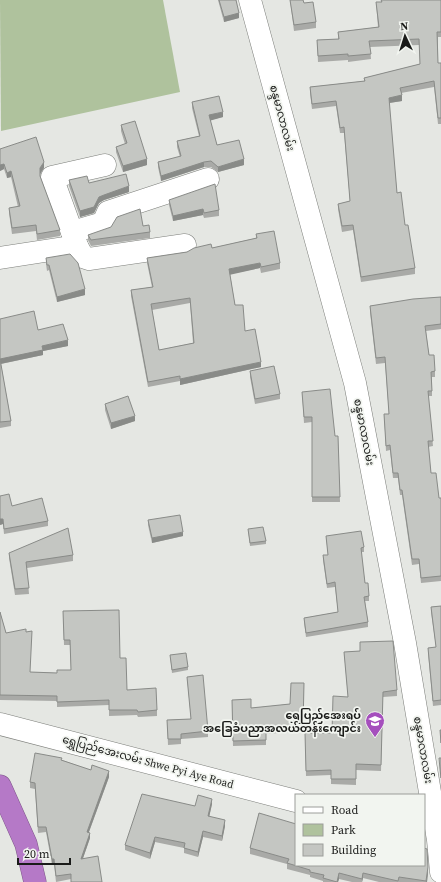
<svg xmlns="http://www.w3.org/2000/svg" width="441" height="882" viewBox="0 0 441 882" font-family="'Source Serif 4','Noto Sans Myanmar',serif">
<style>
.green{fill:#afc29d}
.lines{fill:none;stroke-linecap:round;stroke-linejoin:round}
.minor-casing{stroke:#7d7f7b;stroke-width:23}
.highway-casing{stroke:#7f588a;stroke-width:23}
.minor{stroke:#fff;stroke-width:22}
.highway{stroke:#b579c7;stroke-width:22}
.wall{fill:#a9aaa7;fill-rule:evenodd}
.shaded-wall{fill:#898b88}
.building{fill:#c4c6c2;stroke:#898b88;fill-rule:evenodd}
.labels{text-anchor:middle;dominant-baseline:central;stroke-width:3.5;stroke-linejoin:round;paint-order:stroke}
.street-label{font-size:11px;fill:#1a1b19;stroke:#f2f5f0}
.poi-label{font-size:11px;font-weight:bold;fill:#1a1b19;stroke:#f2f5f0;text-anchor:end}
</style>
<rect width="100%" height="100%" fill="#e5e7e3"/>
<path class="green" d="M0,0H163L180,92L1,131Z"/>
<g class="lines">
<defs>
<g id="minor">
<path d="M250,0L355,383L405,643L438,840L441,872"/>
<path d="M105,165L52,177L77,246L83,257L89,259L185,245"/>
<path d="M72,232L103,223L108,212L208,179"/>
<path d="M0,258L77,246"/>
<path d="M0,724L296,801"/>
</g>
<path id="highway" d="M0,786L26,844L35,882"/>
</defs>
<use href="#minor" class="minor-casing"/>
<use href="#highway" class="highway-casing"/>
<use href="#minor" class="minor"/>
<use href="#highway" class="highway"/>
</g>
<g class="wall">
<path d="M218,0H236L239,18L224,22Z"/>
<path d="M290,0H303L304,3L316,22V28L294,31Z"/>
<path d="M381,0H441V37H438V63H441V124H438L434,87L401,93L402,101L389,103L397,193L405,225L415,268V274L361,282L353,230L342,232L338,209V204L350,201L344,133H340L336,106L312,109L310,93V87L364,81V78L420,64L419,45L370,47L371,59L348,62V60L318,62L317,40L338,39V32L378,27L376,2H381Z"/>
<path d="M192,102L223,117L210,120L217,145L244,165L218,172L211,167H204L161,181L158,167V162L180,157L177,147V141L199,136L192,108Z"/>
<path d="M121,125L147,165L123,172L116,152V147L125,144L121,131Z"/>
<path d="M0,149L44,168L40,174V176L60,230V236L37,240L36,231L12,234L9,213V208L18,207L11,177L7,178L4,169L0,171Z"/>
<path d="M69,180L89,183L129,192L104,200L99,203L94,213L80,217L69,186Z"/>
<path d="M169,200L219,210V216L204,218L203,215L173,221L169,205Z"/>
<path d="M143,226L150,232V238L91,246L88,240V235Z"/>
<path d="M256,234L280,263V269L261,273L260,268L230,274L235,305L245,331L261,367L180,385V381L148,387L131,296V290L152,287L147,263V258L212,248L256,238ZM190,303L193,343L159,350L152,310Z"/>
<path d="M46,258L85,295L57,302L49,270L47,271L46,264Z"/>
<path d="M441,297V329L426,331L429,355L435,371V377H432V396H428L433,446L428,447L431,473L439,498H441V581L421,583L419,564L412,565L402,495H400L398,478H393L390,450L386,451L384,414H389L385,363L376,364L370,312V306Z"/>
<path d="M0,319L38,330L68,346L43,351V355L1,364L11,421V426L0,428Z"/>
<path d="M250,371L280,394V399L255,404L250,377Z"/>
<path d="M302,392L335,436H338L340,502H312V422L304,423Z"/>
<path d="M105,404L135,421L111,429L105,410Z"/>
<path d="M12,506L48,521V526L4,534L3,524L0,525Z"/>
<path d="M148,520L183,536L152,543L148,525Z"/>
<path d="M248,529L266,541V544L250,546Z"/>
<path d="M326,536L364,547V552H361L365,583L369,596V601H365L368,622V627L306,637L304,622V618L338,612L335,587L327,588L323,560V555H328Z"/>
<path d="M9,553L73,555V561L27,568L29,594L15,595L9,558Z"/>
<path d="M441,606V705L433,706L428,653V648L436,647L431,612V607Z"/>
<path d="M63,611L120,658L127,690L157,710V716L138,717L137,715L109,716V705L57,707V701L0,700V612L6,633L30,672L57,673L71,670L70,645H64Z"/>
<path d="M360,642L397,690V696L383,697L381,771L356,770V785L331,784V775L306,776L305,733H332L348,697L344,652L360,651Z"/>
<path d="M170,655L188,667V670L172,673Z"/>
<path d="M187,677L208,731V737L181,739V744L168,745L167,720L191,719Z"/>
<path d="M304,683L303,731L266,734V745L233,746L232,700L251,708L290,704Z"/>
<path d="M62,760L109,777L89,832L90,838L83,858L71,879L56,882L54,864L52,865L46,832L38,833L35,789L30,788V782Z"/>
<path d="M212,804L209,817L225,826L222,841L203,837L198,857L184,853V848L155,842L150,859L125,850V845L195,806Z"/>
<path d="M259,813L296,865L428,872L427,882H379L363,878L362,882H352L339,879L338,882H323V881L310,877V875L287,869V864L250,854V848Z"/>
</g>
<g class="shaded-wall">
<path d="M239,13V18L224,22V17Z"/>
<path d="M402,95V101L389,103V98Z"/>
<path d="M223,112V117L209,121V115Z"/>
<path d="M147,159V165L123,172V166Z"/>
<path d="M244,159V165L218,172V167Z"/>
<path d="M44,162V168L40,174V168Z"/>
<path d="M204,162V167L161,181V176Z"/>
<path d="M4,164V169L0,171V165Z"/>
<path d="M11,171V177L7,178V173Z"/>
<path d="M129,186V192L104,200L99,203L94,213L80,217V211L99,197L104,195Z"/>
<path d="M203,209V215L173,221V216Z"/>
<path d="M260,263V268L229,275V269Z"/>
<path d="M85,289V295L57,302V297Z"/>
<path d="M68,340V346L43,351V355L0,364V359L42,346Z"/>
<path d="M261,362V367L180,385V379Z"/>
<path d="M135,416V421L111,429V423Z"/>
<path d="M0,519H3V524L0,525Z"/>
<path d="M183,532V536L152,543V538Z"/>
<path d="M109,771V777L87,837V832Z"/>
<path d="M212,799V804L208,822V816Z"/>
<path d="M225,820V826L222,841V836Z"/>
<path d="M203,831V837L198,857V852Z"/>
<path d="M90,833V838L81,864V859Z"/>
<path d="M155,837V842L150,859V853Z"/>
<path d="M52,859H54V864L52,865Z"/>
<path d="M428,867V872L427,882H426Z"/>
<path d="M339,873V879L338,882H337Z"/>
<path d="M363,873V878L362,882V879Z"/>
</g>
<g class="building">
<path d="M219,0H236L239,13L224,17Z"/>
<path d="M290,0H303L304,3L313,2L316,22L294,25Z"/>
<path d="M381,0H441V32H437L438,63H441V118H438L434,81L400,88L402,95L389,98L397,193L401,192L405,225H408L415,268L361,277L353,225L342,226L338,204L350,201L344,127L340,128L336,101L312,104L310,87L365,81L364,78L420,64L419,39L369,41L371,54L348,56V54L318,56L317,40L339,39L338,32L379,27L376,2H382Z"/>
<path d="M219,96L223,112L209,115L217,145L239,140L244,159L218,167L211,161L204,162L161,176L158,162L181,156L177,141L200,136L192,102Z"/>
<path d="M135,121L147,159L123,166L116,147L127,143L121,125Z"/>
<path d="M36,137L44,162L40,168V176L60,230L37,234L36,225L12,228L9,208L20,206L11,171L7,173L4,164L0,165V149Z"/>
<path d="M126,174L129,186L104,195L99,197L94,207L80,211L69,180L87,176L89,183Z"/>
<path d="M215,184L219,210L204,213L203,209L173,216L169,200Z"/>
<path d="M140,209L143,226L149,225L150,232L91,240L88,235L111,227L117,217Z"/>
<path d="M274,231L280,263L261,267L260,263L229,269L235,305H243L245,331L255,329L261,362L180,379V376L148,382L131,290L153,287L147,258L187,252L194,248L211,244L212,248L257,238L256,234ZM190,298L194,343L159,350L151,304Z"/>
<path d="M70,254L78,263L85,289L57,297L49,265H47L46,258Z"/>
<path d="M441,297V324L425,326L429,355H434L435,371L431,372L432,391H428L433,441H428L431,473H436L439,498H441V576L421,578L419,559H412L402,490H400L398,473H393L390,445L386,446L384,414H389L385,357L376,358L370,306L413,299Z"/>
<path d="M34,311L38,330L63,324L68,340L42,346L43,350L0,359L11,421L0,422V319Z"/>
<path d="M274,366L280,394L255,399L250,371Z"/>
<path d="M330,389L335,436H338L340,497H312V417H304L302,392Z"/>
<path d="M128,396L135,416L111,423L105,404Z"/>
<path d="M9,494L12,506L42,498L48,521L4,529L3,519H0V496Z"/>
<path d="M180,515L183,532L152,538L148,520Z"/>
<path d="M263,527L266,541L250,543L248,529Z"/>
<path d="M68,528L73,555L26,562L29,588L15,589L9,553Z"/>
<path d="M361,531L364,547L361,548L365,583H368L369,596L364,597L368,622L306,633L304,618L338,612L335,582L327,584L323,555H328L326,536Z"/>
<path d="M441,606V700L433,701L428,648L436,647L431,607Z"/>
<path d="M119,610L120,658H126L127,690L156,688L157,710L138,712L137,710H109V700L57,702V696L0,695V612L6,633L26,629V632L32,631L30,672L57,673V670H71L70,640H64L63,611Z"/>
<path d="M393,641L397,690L383,692L381,765L356,764V779H331V770L306,771L305,733H332L333,696L348,697L344,652L360,651V642Z"/>
<path d="M186,653L188,667L172,670L170,655Z"/>
<path d="M203,675L208,731L181,734V739H168L167,720L191,719L187,677Z"/>
<path d="M291,683H304L303,726L266,728V740L233,741L232,700L251,699V708L290,704Z"/>
<path d="M440,730H441V743Z"/>
<path d="M35,753L62,758L61,760L91,770L92,765L109,771L87,832L90,833L81,859L98,856L102,882H71V874L56,876L54,859H52L46,827H38L35,783L30,782Z"/>
<path d="M439,758H441V778L440,769Z"/>
<path d="M142,794L195,806L198,795L212,799L208,816L225,820L222,836L203,831L198,852L184,848L185,843L155,837L150,853L125,845Z"/>
<path d="M259,813L296,824V865H424V848L427,849L428,867L426,881L399,877L398,881L363,873L362,879L339,873L337,882L323,878L324,875L310,872V870L287,863L289,859L250,848Z"/>
</g>
<defs>
<symbol id="school-pin" viewBox="-11 -11 22 30"><path d="M0 17L-7.5 6A9.5 9.5 0 1 1 7.5 6Z" fill="#a54fbd" stroke="#f2f5f0"/><path d="M0-5L7-2L0 1L-7-2ZM-4 1L0 2.5L4 1V4Q0 6-4 4Z" fill="#fff"/></symbol>
</defs>
<g fill-rule="evenodd">
<use href="#school-pin" x="364" y="710" width="22" height="30"/>
</g>
<g class="labels">
<g class="street-label">
<text transform="translate(282 118) rotate(75)">စန္ဒမာလာလမ်း</text>
<text transform="translate(364 432) rotate(79)">စန္ဒမာလာလမ်း</text>
<text transform="translate(423 750) rotate(80)">စန္ဒမာလာလမ်း</text>
<text transform="translate(148 762) rotate(15)">ရွှေပြည်အေးလမ်း Shwe Pyi Aye Road</text>
</g>
<g class="poi-label">
<text x="361" y="715">ရွှေပြည်အေးရပ်<tspan x="361" dy="13">အခြေခံပညာအလယ်တန်းကျောင်း</tspan></text>
</g>
</g>
<rect x="295" y="794" width="130" height="72" fill="#f2f5f0" stroke="#9c9e9a"/>
<rect x="303" y="807" width="20" height="6" fill="#ffffff" stroke="#9c9e9a"/>
<text x="331" y="814" font-size="12" fill="#1a1b19">Road</text>
<rect x="303" y="824" width="20" height="12" fill="#afc29d" stroke="#9c9e9a"/>
<text x="331" y="834" font-size="12" fill="#1a1b19">Park</text>
<rect x="303" y="844" width="20" height="12" fill="#c4c6c2" stroke="#9c9e9a"/>
<text x="331" y="854" font-size="12" fill="#1a1b19">Building</text>
<g transform="translate(405 36) rotate(356)" stroke="#f2f5f0" stroke-width="3" paint-order="stroke">
<path d="M0-3L7 15L0 10L-7 15Z" fill="#1a1b19"/>
<text y="-6" font-size="11" font-weight="bold" text-anchor="middle" fill="#1a1b19">N</text>
</g>
<path d="M18 858v6h52v-6" fill="none" stroke="#1a1b19" stroke-width="2"/>
<text x="24" y="858" font-size="12" fill="#1a1b19" stroke="#f2f5f0" stroke-width="3" paint-order="stroke">20 m</text>
</svg>
